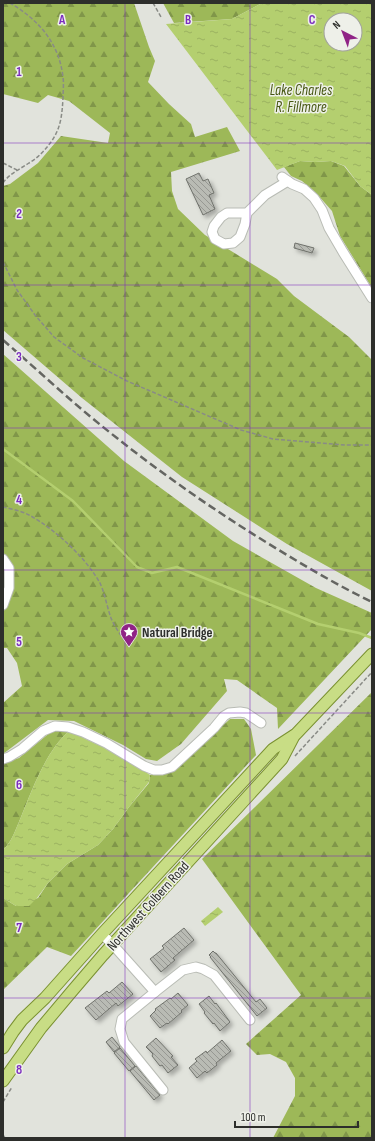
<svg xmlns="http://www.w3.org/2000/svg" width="375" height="1141" viewBox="0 0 375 1141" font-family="'Sofia Sans Condensed',sans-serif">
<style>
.forest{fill:url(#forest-firs)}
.water{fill:url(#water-ripples);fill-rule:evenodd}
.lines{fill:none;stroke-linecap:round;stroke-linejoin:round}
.stream{stroke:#b4cf6f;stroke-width:2.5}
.building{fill:url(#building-back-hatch);stroke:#70726c;filter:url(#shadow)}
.minor-casing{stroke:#b9bcb5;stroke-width:11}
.major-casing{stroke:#7a9131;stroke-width:13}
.path{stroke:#898b86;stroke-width:1.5;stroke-dasharray:4 2;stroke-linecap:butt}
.minor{stroke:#fff;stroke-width:9}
.major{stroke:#c8dd85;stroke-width:11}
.rail{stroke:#646561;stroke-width:2.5;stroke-dasharray:8 4;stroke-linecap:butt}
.grid{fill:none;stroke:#7b2cbf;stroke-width:1;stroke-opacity:0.55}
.labels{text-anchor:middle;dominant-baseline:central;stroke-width:3;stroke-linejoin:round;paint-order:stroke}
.poi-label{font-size:14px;font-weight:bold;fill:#2d2e2b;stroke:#eef0e9;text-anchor:start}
.street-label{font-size:14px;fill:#2d2e2b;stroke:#eef0e9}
.water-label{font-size:15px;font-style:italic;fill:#475712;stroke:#eef0e9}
.grid-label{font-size:13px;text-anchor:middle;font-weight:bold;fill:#7b2cbf;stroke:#eef0e9;stroke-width:3;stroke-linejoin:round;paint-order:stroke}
</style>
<defs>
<pattern id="forest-firs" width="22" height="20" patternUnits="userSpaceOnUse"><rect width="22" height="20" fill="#9db858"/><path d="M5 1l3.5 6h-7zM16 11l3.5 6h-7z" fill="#809649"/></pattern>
<pattern id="water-ripples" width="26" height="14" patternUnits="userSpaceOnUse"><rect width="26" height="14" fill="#b4cf6f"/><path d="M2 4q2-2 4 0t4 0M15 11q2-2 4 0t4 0" fill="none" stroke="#9bb260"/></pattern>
<pattern id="building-back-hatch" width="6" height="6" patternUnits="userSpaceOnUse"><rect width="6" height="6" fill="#b9bbb4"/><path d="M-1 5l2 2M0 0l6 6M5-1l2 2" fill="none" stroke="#979893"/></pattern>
<filter id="shadow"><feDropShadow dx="3" dy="3" stdDeviation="2" flood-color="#0004"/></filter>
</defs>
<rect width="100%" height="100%" fill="#e1e3dc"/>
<g class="forest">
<path d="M3,3H134L149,47L155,61L148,82L169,104L191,124L195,137L227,127L240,151L171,172L172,191L178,209L205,235L277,279L294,296L349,337L372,360V591L287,544L182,477L82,398L3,330V186L10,184L38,163L61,136L108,143L110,133L69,101L48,95L38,103L3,94Z"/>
<path d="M163,3H262L232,19L174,23Z"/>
<path d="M300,161L315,162L331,161L344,166L360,186L372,195V288L340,236L332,211L317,194L302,181L291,176L284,167Z"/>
<path d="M3,354L124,461L233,541L316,588L372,613V629L278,729L277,708L237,680L224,679L227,691L181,744L157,761L146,759L123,745L74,721L48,720L3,754V703L22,686L17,663L7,648H3Z"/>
<path d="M372,692V1138H273L295,1096V1078L286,1062L270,1054L257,1055L246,1044L301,995L202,859Z"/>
<path d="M230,719H244L251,729L256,755L71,956L47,947L3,990V898L16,906L38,898L48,883L67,864L98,845L113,829L129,807L149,783L150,775H162L180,765Z"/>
<path d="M52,731H69C46,751 32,790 21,817C16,828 12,842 3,850V763L19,758Z"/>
</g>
<g class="water">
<path d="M262,3H372V195L360,186L345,166L331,161L315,162L300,161L277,170L166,24L232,19ZM331,20H355V44H331Z"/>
<path d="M69,731C97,744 125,757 150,775L149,782L129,807L113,829L98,845L67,864L48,883L37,898L29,906H16L3,898V850C12,842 16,828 21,817C32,790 46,751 69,731Z"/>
<path d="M218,907L223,912L205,926L201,921Z"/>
</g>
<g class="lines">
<path class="stream" d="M3,449L73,501L137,567L152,573L177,567L318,624L359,633L372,638"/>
</g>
<g class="building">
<path d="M199,173L203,181L208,179L214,193L209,195L215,209L203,215L186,179Z"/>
<path d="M295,243L314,248L312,253L294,248Z"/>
<path d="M184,928L194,940L173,958L175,960L161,972L150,959L164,948L162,946Z"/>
<path d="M213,951L215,953H216L256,1002L260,999L267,1008L257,1016L210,957H211L209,955Z"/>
<path d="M122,982L133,994L118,1006L116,1003L96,1020L85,1008L107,991L109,993Z"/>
<path d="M178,993L188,1005L181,1011L182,1012L168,1024L167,1023L160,1028L150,1016L156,1010L155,1009L170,998L171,999Z"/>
<path d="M209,996L215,1004L216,1003L230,1022L220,1031L214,1023L213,1024L204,1013L205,1012L199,1004Z"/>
<path d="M112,1037L120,1047L114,1052L106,1042Z"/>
<path d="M156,1038L173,1056L171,1057L178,1065L168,1073L162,1065L160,1066L152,1056L153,1054L146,1047Z"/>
<path d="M222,1040L231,1051L216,1063L217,1065L207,1073L205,1071L197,1078L189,1068L197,1061L195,1059L206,1051L207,1053Z"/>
<path d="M120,1048L135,1066L129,1071L114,1053Z"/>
<path d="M136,1066L160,1095L154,1100L130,1071Z"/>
</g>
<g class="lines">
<defs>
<g id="minor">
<path d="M282,177L292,184L304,189L314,198L322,210L329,228L343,252L372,298"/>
<path d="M247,213H227L221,217L214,226L212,232L215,239L224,244L233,243L240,237L245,224L247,213L265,195L288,181"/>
<path d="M3,559L9,568V588L3,605"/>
<path d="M3,759L9,757L22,749L43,731L55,726L68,727L83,732L106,743L144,766L154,770H162L172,767L214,728L224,716L229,713L240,712L246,713L261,723"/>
<path d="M102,934L113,945L155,992L122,1019L120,1029L124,1042L163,1090"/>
<path d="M155,992L183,970L196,967L203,969L214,975L250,1020"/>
</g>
<g id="major">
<path d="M3,1048L13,1032L22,1020L45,998L102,934L273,749L296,734L372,654"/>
<path d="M3,1081L41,1028L73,990L103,955L282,759L294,736"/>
</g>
</defs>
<use href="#minor" class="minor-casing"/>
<use href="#major" class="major-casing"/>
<g class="path">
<path d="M153,3L161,17"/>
<path d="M3,163L17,170"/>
<path d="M3,183C9,174 20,169 29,163C38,158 45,150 51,142C61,128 62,115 63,98C63,91 64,84 63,77C59,43 39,20 10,3"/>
<path d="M3,262L17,290L35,315L54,337L83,358L127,381L241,430L273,439L345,445H372"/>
<path d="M3,507C11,509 22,511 29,515C55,529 86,558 100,583C105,594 107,607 111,618C115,628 123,638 129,647"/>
<path d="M295,756L372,672"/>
<path d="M3,1102L12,1087"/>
<path d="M3,1135L5,1138"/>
</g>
<use href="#minor" class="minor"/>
<use href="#major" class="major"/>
<path class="rail" d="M3,340C33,366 62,393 92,418C148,464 207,506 269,544C303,565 337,585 372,602"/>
</g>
<path class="grid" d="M125,3V1138M250,3V1138M3,143H372M3,285H372M3,428H372M3,570H372M3,713H372M3,856H372M3,998H372"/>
<defs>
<symbol id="sight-pin" viewBox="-11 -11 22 30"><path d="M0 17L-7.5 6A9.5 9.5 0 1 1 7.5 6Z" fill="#902386" stroke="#eef0e9"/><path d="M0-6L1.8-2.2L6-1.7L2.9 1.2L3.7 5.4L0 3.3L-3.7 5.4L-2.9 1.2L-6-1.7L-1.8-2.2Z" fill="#fff"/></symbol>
</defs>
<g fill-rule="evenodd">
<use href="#sight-pin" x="119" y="622" width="20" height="27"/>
</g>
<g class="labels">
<g class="poi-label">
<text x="142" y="632">Natural Bridge</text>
</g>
<g class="street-label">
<text transform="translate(148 906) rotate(-48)">Northwest Colbern Road</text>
</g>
<g class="water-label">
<text x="301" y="90">Lake Charles<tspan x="301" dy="17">R. Fillmore</tspan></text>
</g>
</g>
<g class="grid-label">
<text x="62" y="24">A</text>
<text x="188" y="24">B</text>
<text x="312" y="24">C</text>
<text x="19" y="76">1</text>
<text x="19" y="218">2</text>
<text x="19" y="361">3</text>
<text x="19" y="504">4</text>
<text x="19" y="646">5</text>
<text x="19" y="789">6</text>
<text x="19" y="932">7</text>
<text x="19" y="1074">8</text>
</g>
<rect width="375" height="1141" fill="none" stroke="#2d2e2b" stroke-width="8"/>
<g transform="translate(343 32) rotate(318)"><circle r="19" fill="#eef0e9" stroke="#a1a29d"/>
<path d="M0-3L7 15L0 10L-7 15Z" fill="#902386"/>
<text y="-6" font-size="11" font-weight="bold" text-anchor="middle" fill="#2d2e2b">N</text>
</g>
<path d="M235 1121v6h123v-6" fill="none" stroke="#2d2e2b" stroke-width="2"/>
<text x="241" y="1121" font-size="12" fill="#2d2e2b" stroke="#eef0e9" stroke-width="3" paint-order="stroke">100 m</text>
</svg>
